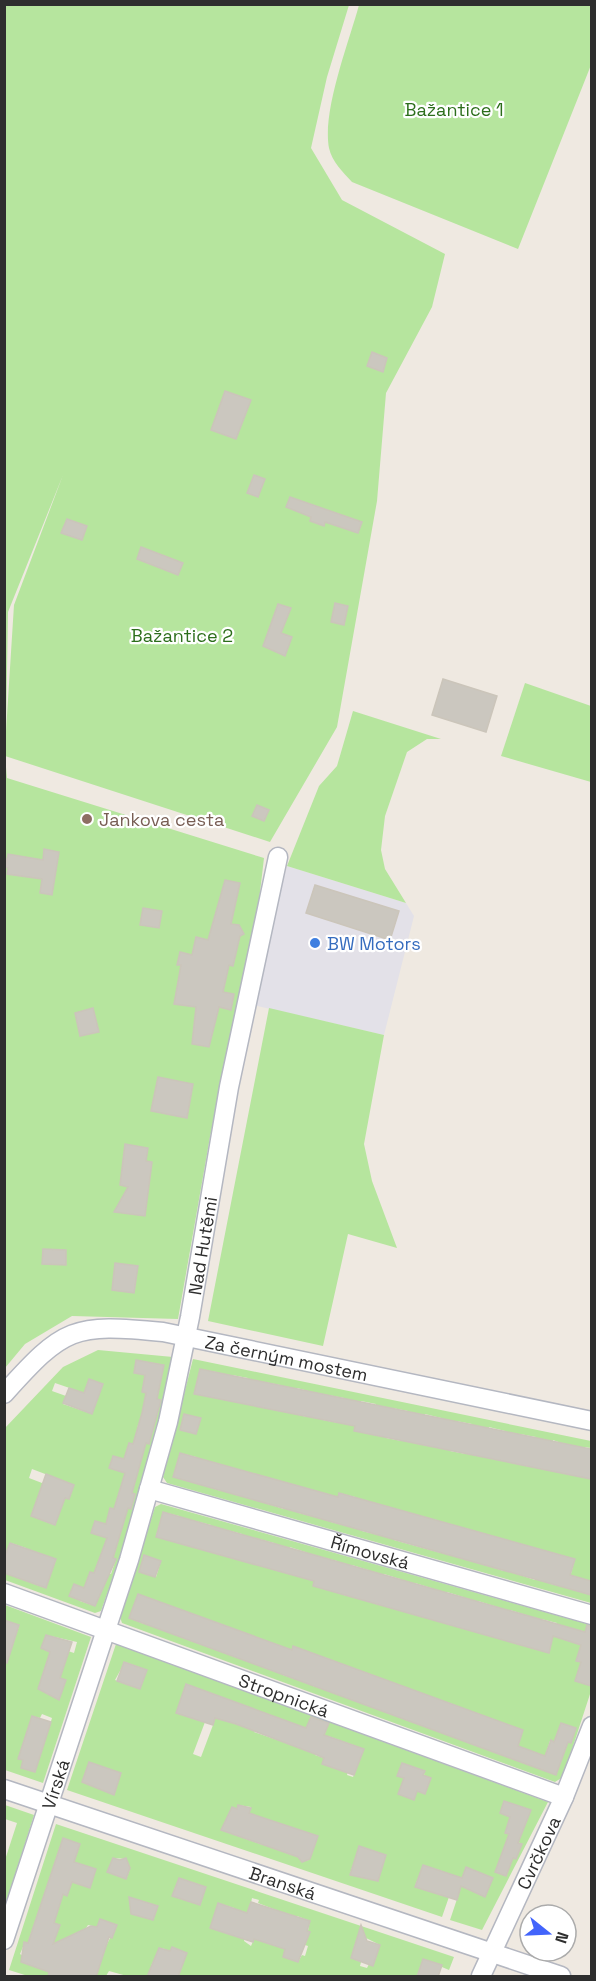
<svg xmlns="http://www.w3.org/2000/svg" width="596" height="1981" viewBox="0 0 596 1981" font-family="'Space Grotesk',sans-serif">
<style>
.industrial{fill:#e3e1e8}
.green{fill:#b6e59e;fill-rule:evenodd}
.building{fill:#cbc7bf;stroke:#cbc5ba;stroke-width:1.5}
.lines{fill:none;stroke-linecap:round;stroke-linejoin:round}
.street-casing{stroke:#b4b7c1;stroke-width:21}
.street{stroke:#fff;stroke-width:18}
.education-dot{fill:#8d6e63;stroke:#fff;stroke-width:2}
.shop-dot{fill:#3f7fe0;stroke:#fff;stroke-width:2}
.labels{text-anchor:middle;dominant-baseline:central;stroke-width:4.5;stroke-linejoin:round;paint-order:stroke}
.park-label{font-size:18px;fill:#2c6e1b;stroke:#fff}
.education-label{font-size:18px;fill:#785e54;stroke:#fff;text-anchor:start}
.shop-label{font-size:18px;fill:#366cbe;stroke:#fff;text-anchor:start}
.street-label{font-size:18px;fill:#2e2e2e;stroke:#fff}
</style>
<rect width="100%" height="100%" fill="#efe9e1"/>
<path class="industrial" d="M287,866L406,903L414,916L384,1035L253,1005V992Z"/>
<g class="green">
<path d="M5,5H349L327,77L311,148L342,200L445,254L432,307L386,393L377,501L337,727L270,842L5,756L7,778L264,858L258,909L210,1137L178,1319L72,1316L25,1344L5,1368ZM63,475L14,605L6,731L8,612Z"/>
<path d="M359,5H591V65L518,249L352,182C343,172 332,162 329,148C322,111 349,42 359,5Z"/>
<path d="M525,683L591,706V782L501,756Z"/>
<path d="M353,711L441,739H427L407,752L385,816L381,850L385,869L406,903L287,866L319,786L337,766Z"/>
<path d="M269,1008L384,1035L364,1144L372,1181L397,1248L348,1234L323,1346L208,1321Z"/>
<path d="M98,1350L173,1357C155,1443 131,1528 101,1611L95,1613L5,1580V1573L45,1588L56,1560L41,1554L23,1557L26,1548L11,1543L5,1558V1428L63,1367ZM136,1360L164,1365L156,1399L161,1400L157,1415L142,1412L147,1393L142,1391L145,1375L134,1373ZM89,1379L103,1384L92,1414L63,1404L66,1396L52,1391L55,1383L84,1393ZM138,1425L153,1429L149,1444L145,1443L136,1476L110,1468L113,1456L124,1459L129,1443L135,1444ZM32,1469L74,1485L69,1499L65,1498L54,1525L31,1516L55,1488L29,1478ZM120,1490L135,1494L131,1509L126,1508L118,1541L91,1533L95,1521L106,1524L110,1508L116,1509ZM101,1554L116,1559L111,1574L106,1573L95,1606L80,1601L74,1584L84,1588L97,1570Z"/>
<path d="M193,1359L591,1441V1448L584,1447L583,1451L553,1440L547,1470L563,1473L580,1468L578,1476L591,1479L592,1581L586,1593L591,1595V1603L167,1483L163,1477ZM200,1369L216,1372L211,1397L195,1393ZM232,1375L248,1378V1383L263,1386L264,1382L280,1385L275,1410L227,1400ZM297,1388L312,1392V1396L327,1399L328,1395L344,1398L339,1423L323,1420L309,1410L307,1417L291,1413ZM361,1401L376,1404V1409L391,1412L392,1408L408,1411L402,1441L386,1438L373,1426L370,1434L355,1431ZM184,1414L200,1418L196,1434L180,1430ZM425,1414L441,1418L440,1422L455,1425L456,1421L472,1424L466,1454L450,1451L436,1439L434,1447L418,1444ZM489,1427L505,1431L504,1435L519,1438L520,1434L536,1437L530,1467L514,1463L501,1452L498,1460L483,1457ZM180,1453L196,1457L189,1481L173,1477ZM212,1462L259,1475L252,1499L236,1495L222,1486L221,1491L205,1486ZM275,1480L322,1493L315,1517L299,1513L285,1504L284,1509L268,1504ZM339,1493L355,1497L353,1506L368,1510L371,1502L386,1506L378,1535L362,1531L348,1522L347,1526L331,1522ZM403,1511L418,1515L416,1524L431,1528L433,1519L449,1524L441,1553L394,1540ZM465,1528L512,1542L504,1571L488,1566L474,1558L473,1562L457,1557ZM528,1546L575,1559L567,1588L551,1584L552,1580L537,1576L535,1580L520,1575Z"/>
<path d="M161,1504L591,1625V1633L574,1629L570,1641L581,1645L577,1660L582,1662L576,1681L590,1685L591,1683V1691L563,1777L555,1782L122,1623L120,1617L155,1507ZM163,1512L179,1516L172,1541L156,1536ZM195,1521L211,1525L210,1530L225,1534L227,1530L242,1534L235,1559L220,1554L221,1548L206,1544L204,1550L189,1546ZM259,1539L274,1543L273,1547L288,1552L290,1547L305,1552L298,1576L283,1572L284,1566L269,1562L267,1568L252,1563ZM144,1556L161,1561L156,1577L139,1572ZM321,1557L337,1561L336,1565L351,1569L352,1565L368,1570L360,1599L344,1595L346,1586L331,1582L329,1590L313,1586ZM384,1574L400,1579L399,1583L414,1587L415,1583L431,1588L423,1617L407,1612L409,1604L394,1600L392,1608L376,1604ZM447,1592L463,1597L462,1601L477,1605L478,1601L494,1606L486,1635L470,1630L472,1622L457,1617L455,1626L439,1621ZM138,1595L153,1600L144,1624L129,1618ZM169,1606L184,1611L182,1617L197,1623L199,1617L215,1622L206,1646L191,1641L192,1637L177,1631L176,1635L160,1629ZM510,1610L526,1615L525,1619L540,1623L541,1619L557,1623L548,1652L533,1648L535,1640L520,1635L518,1644L502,1639ZM231,1628L246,1634L244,1640L258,1645L261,1639L276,1645L267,1669L252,1663L253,1659L239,1654L237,1658L222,1652ZM293,1646L309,1652L306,1660L320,1666L324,1657L339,1663L329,1691L313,1686L315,1682L300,1676L298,1680L283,1675ZM355,1669L370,1674L367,1683L382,1688L385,1680L401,1686L390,1714L375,1708L376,1704L361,1699L360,1703L345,1697ZM416,1691L432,1697L429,1705L444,1710L447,1702L462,1708L451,1736L436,1731L437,1726L423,1721L421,1725L406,1720ZM478,1714L493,1719L490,1728L505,1733L508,1725L523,1730L513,1759L498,1753L499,1749L484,1744L483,1748L467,1742ZM561,1723L576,1728L571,1743L566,1742L556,1774L530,1764L534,1752L545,1756L550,1741L556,1742Z"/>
<path d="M5,1605L91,1637L43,1783L5,1770L4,1651L10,1653L19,1626L5,1620ZM46,1635L77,1642L74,1653L68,1651L65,1657L41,1648ZM44,1672L61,1674L60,1678L65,1680L59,1699L55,1698L56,1695ZM42,1714L52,1718L35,1772L21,1768L23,1760L19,1758L32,1716L40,1718Z"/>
<path d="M116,1644L548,1802L482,1930L450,1920L458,1896L450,1894L442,1917L67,1790ZM125,1662L147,1670L140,1689L115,1680ZM311,1717L328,1723L324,1737L306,1730ZM205,1722L213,1725L201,1757L193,1754ZM255,1727H302L295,1746L254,1732ZM328,1736L364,1749L353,1777L347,1775L349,1768L322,1764L324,1758L315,1755L318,1746L324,1748ZM89,1762L121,1773L114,1795L82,1782ZM424,1771L425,1794L417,1791L414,1800L404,1778L397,1776ZM504,1801L531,1810L518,1842L522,1844L516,1859L502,1853L510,1835L505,1833L510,1817L500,1813ZM238,1805L251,1807L249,1813L263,1845L221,1830L232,1808L237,1809ZM294,1828L318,1836L309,1860L302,1861C296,1854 290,1837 294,1828ZM359,1846L386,1855L378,1881L350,1874ZM423,1865L442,1871L435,1893L415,1886Z"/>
<path d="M5,1805L34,1815L5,1907V1860L17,1823L5,1819Z"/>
<path d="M56,1824L454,1957L449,1970L423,1959L417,1976H127L109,1971L106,1976C77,1977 53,1951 25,1942L20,1954L23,1956L21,1962L49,1972L48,1976H28L9,1970ZM113,1858L126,1859V1867L130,1869L127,1877L108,1872ZM80,1864L96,1869L90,1888L75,1880ZM179,1878L206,1887L200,1905L178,1898L179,1892L174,1890ZM252,1898L259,1900L258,1903L276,1910L265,1942L254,1939L251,1946L244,1941ZM218,1903L234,1908L226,1933L210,1928ZM39,1910L56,1915L54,1923L60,1925L53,1944L30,1936ZM297,1916L310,1921L305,1945L308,1946L305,1956L302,1955L298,1962L283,1957ZM100,1919L116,1926L104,1950L78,1941L88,1925L97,1927ZM362,1936L380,1945L373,1965L369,1964L367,1968L360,1966L361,1962L351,1958L357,1938ZM160,1948L165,1949L168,1957L172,1948L186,1953L179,1975L151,1966Z"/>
</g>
<g class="building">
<path d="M372,352L387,358L383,372L367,366Z"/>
<path d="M225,391L251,400L236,439L211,430Z"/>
<path d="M254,475L265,479L258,497L247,493Z"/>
<path d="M290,497L362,522L358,533L325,522L324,526L310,521L311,517L286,507Z"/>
<path d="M67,519L87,526L82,540L61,533Z"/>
<path d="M141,547L183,563L178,575L137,559Z"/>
<path d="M335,603L348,606L344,625L331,622Z"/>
<path d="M278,604L291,608L281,633L292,637L285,656L263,646Z"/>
<path d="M443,679L497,696L486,732L432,715Z"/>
<path d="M257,805L269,810L264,821L252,816Z"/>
<path d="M44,849L59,852L52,895L40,893L42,879L7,874L8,868L5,867L8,854L43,860Z"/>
<path d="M225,880L240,883L231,924L239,925L244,934L240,936L233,966L229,965L223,992L234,994L231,1010L219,1007L209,1047L192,1044L196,1007L174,1004L181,965H177L180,952L192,955L196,937L208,940Z"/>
<path d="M315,885L399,911L390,940L306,913Z"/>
<path d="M143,908L162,911L159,928L140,925Z"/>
<path d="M93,1008L99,1032L80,1036L75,1013Z"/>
<path d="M158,1077L193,1084L187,1118L151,1111Z"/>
<path d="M125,1144L148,1148L146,1161L152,1162L145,1216L114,1212L128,1187L120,1185Z"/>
<path d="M43,1249L66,1250V1265L42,1264Z"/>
<path d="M115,1263L138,1266L134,1293L112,1290Z"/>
<path d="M136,1360L164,1365L157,1399L161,1400L149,1444L146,1443L132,1493L135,1494L131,1509L128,1508L113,1558L116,1559L95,1606L69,1596L74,1584L84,1588L90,1572L94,1573L107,1538L91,1533L95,1521L106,1524L110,1508L114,1509L125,1473L109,1468L113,1456L124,1459L129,1443L133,1444L142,1413L146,1393L142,1392L145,1375L134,1373Z"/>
<path d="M200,1369L591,1449V1479L354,1431L355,1426L194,1394Z"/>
<path d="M89,1379L103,1384L92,1414L63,1403L69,1388L84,1393Z"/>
<path d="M184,1414L201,1418L196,1434L180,1430Z"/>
<path d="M180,1453L338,1497L339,1493L575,1559L570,1575L591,1581V1595L173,1477Z"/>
<path d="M46,1474L74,1485L69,1499L65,1498L55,1525L31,1516Z"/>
<path d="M163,1512L585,1632L587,1625L591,1626V1686L575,1681L581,1662L576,1661L581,1645L553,1636L549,1653L313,1586L314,1581L156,1537Z"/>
<path d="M10,1543L56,1559L46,1588L4,1573V1558Z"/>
<path d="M144,1555L161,1561L155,1577L139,1572Z"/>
<path d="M138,1594L292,1650L293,1646L523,1730L518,1746L545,1756L551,1740L554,1742L561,1723L576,1728L571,1743L568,1742L556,1775L129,1618Z"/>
<path d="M4,1620L19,1625L7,1663L4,1662Z"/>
<path d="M46,1635L72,1642L60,1678L66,1680L59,1700L38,1689L50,1652L41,1648Z"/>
<path d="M124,1662L147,1670L140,1689L117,1681Z"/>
<path d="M186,1684L306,1728L311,1717L329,1723L324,1735L364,1749L354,1775L322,1764L324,1758L315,1754L236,1724L215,1718L213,1725L176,1713Z"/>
<path d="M32,1716L51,1722L35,1772L21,1768L23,1760L18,1759Z"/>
<path d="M89,1762L121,1773L114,1795L82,1782Z"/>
<path d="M402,1763L425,1771L423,1775L431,1778L425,1794L417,1791L414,1800L398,1794L404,1778L397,1776Z"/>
<path d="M504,1801L531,1810L518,1843L522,1844L516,1859L513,1858L506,1876L495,1872L509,1834L505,1833L510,1817L500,1813Z"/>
<path d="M238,1805L251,1808L249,1813L318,1836L310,1859L302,1862L298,1857L221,1830L232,1807L237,1809Z"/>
<path d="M63,1838L80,1844L74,1862L96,1869L90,1888L72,1882L67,1896L63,1894L54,1923L60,1925L53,1944L91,1926L97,1927L100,1919L117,1925L112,1938L109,1937L96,1977H48L49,1972L21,1962L24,1942L28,1943Z"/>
<path d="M359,1846L386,1855L378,1881L350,1875Z"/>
<path d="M113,1858L120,1860L126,1858L130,1868L126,1879L107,1872Z"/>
<path d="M423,1865L462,1878L466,1867L493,1878L485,1897L461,1886L457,1900L415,1887Z"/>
<path d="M179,1878L206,1887L200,1905L172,1896Z"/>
<path d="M129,1897L158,1906L153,1920L131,1914Z"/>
<path d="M251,1902L310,1921L307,1931L310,1932L298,1962L283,1957L285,1949L254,1939L253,1942L210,1928L218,1903L247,1913Z"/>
<path d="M361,1925L367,1941L380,1945L373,1966L351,1958Z"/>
<path d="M172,1947L187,1953L178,1977H147L159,1948L170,1951Z"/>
<path d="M423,1959L442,1965L438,1977H417Z"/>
</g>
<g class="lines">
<defs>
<g id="street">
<path id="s1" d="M4,1394C64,1327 73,1323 163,1332L592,1421"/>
<path id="s2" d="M149,1489L592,1615"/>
<path id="s3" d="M4,1593L564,1797"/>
<path id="s4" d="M4,1789L561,1976"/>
<path id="s5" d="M4,1940L129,1560L168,1422L190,1317L229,1087L278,857"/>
<path id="s6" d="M481,1976L564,1797L592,1726"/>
</g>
</defs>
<use href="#street" class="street-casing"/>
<use href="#street" class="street"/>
</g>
<circle class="education-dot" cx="87" cy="819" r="6"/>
<circle class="shop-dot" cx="315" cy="943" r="6"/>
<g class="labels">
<g class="park-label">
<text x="454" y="109">Bažantice 1</text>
<text x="182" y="635">Bažantice 2</text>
</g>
<g class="education-label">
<text x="99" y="819">Jankova cesta</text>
</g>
<g class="shop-label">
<text x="327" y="943">BW Motors</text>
</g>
<g class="street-label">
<text stroke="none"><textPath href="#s5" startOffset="723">Nad Hutěmi</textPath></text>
<text stroke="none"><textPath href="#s1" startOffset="309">Za černým mostem</textPath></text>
<text stroke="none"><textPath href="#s2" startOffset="230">Římovská</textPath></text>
<text stroke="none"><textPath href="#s3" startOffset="298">Stropnická</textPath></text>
<text stroke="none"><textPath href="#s5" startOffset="164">Vírská</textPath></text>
<text stroke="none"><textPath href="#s6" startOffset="136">Cvrčkova</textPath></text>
<text stroke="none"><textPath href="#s4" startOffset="294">Branská</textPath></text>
</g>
</g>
<rect width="596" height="1981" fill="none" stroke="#2e2e2e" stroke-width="12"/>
<g transform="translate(548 1933) rotate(108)"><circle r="28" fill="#ffffff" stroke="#ababab" stroke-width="1.5"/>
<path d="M0-4.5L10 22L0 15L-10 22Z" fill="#4264fb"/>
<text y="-9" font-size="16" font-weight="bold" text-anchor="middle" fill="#2e2e2e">N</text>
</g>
</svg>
